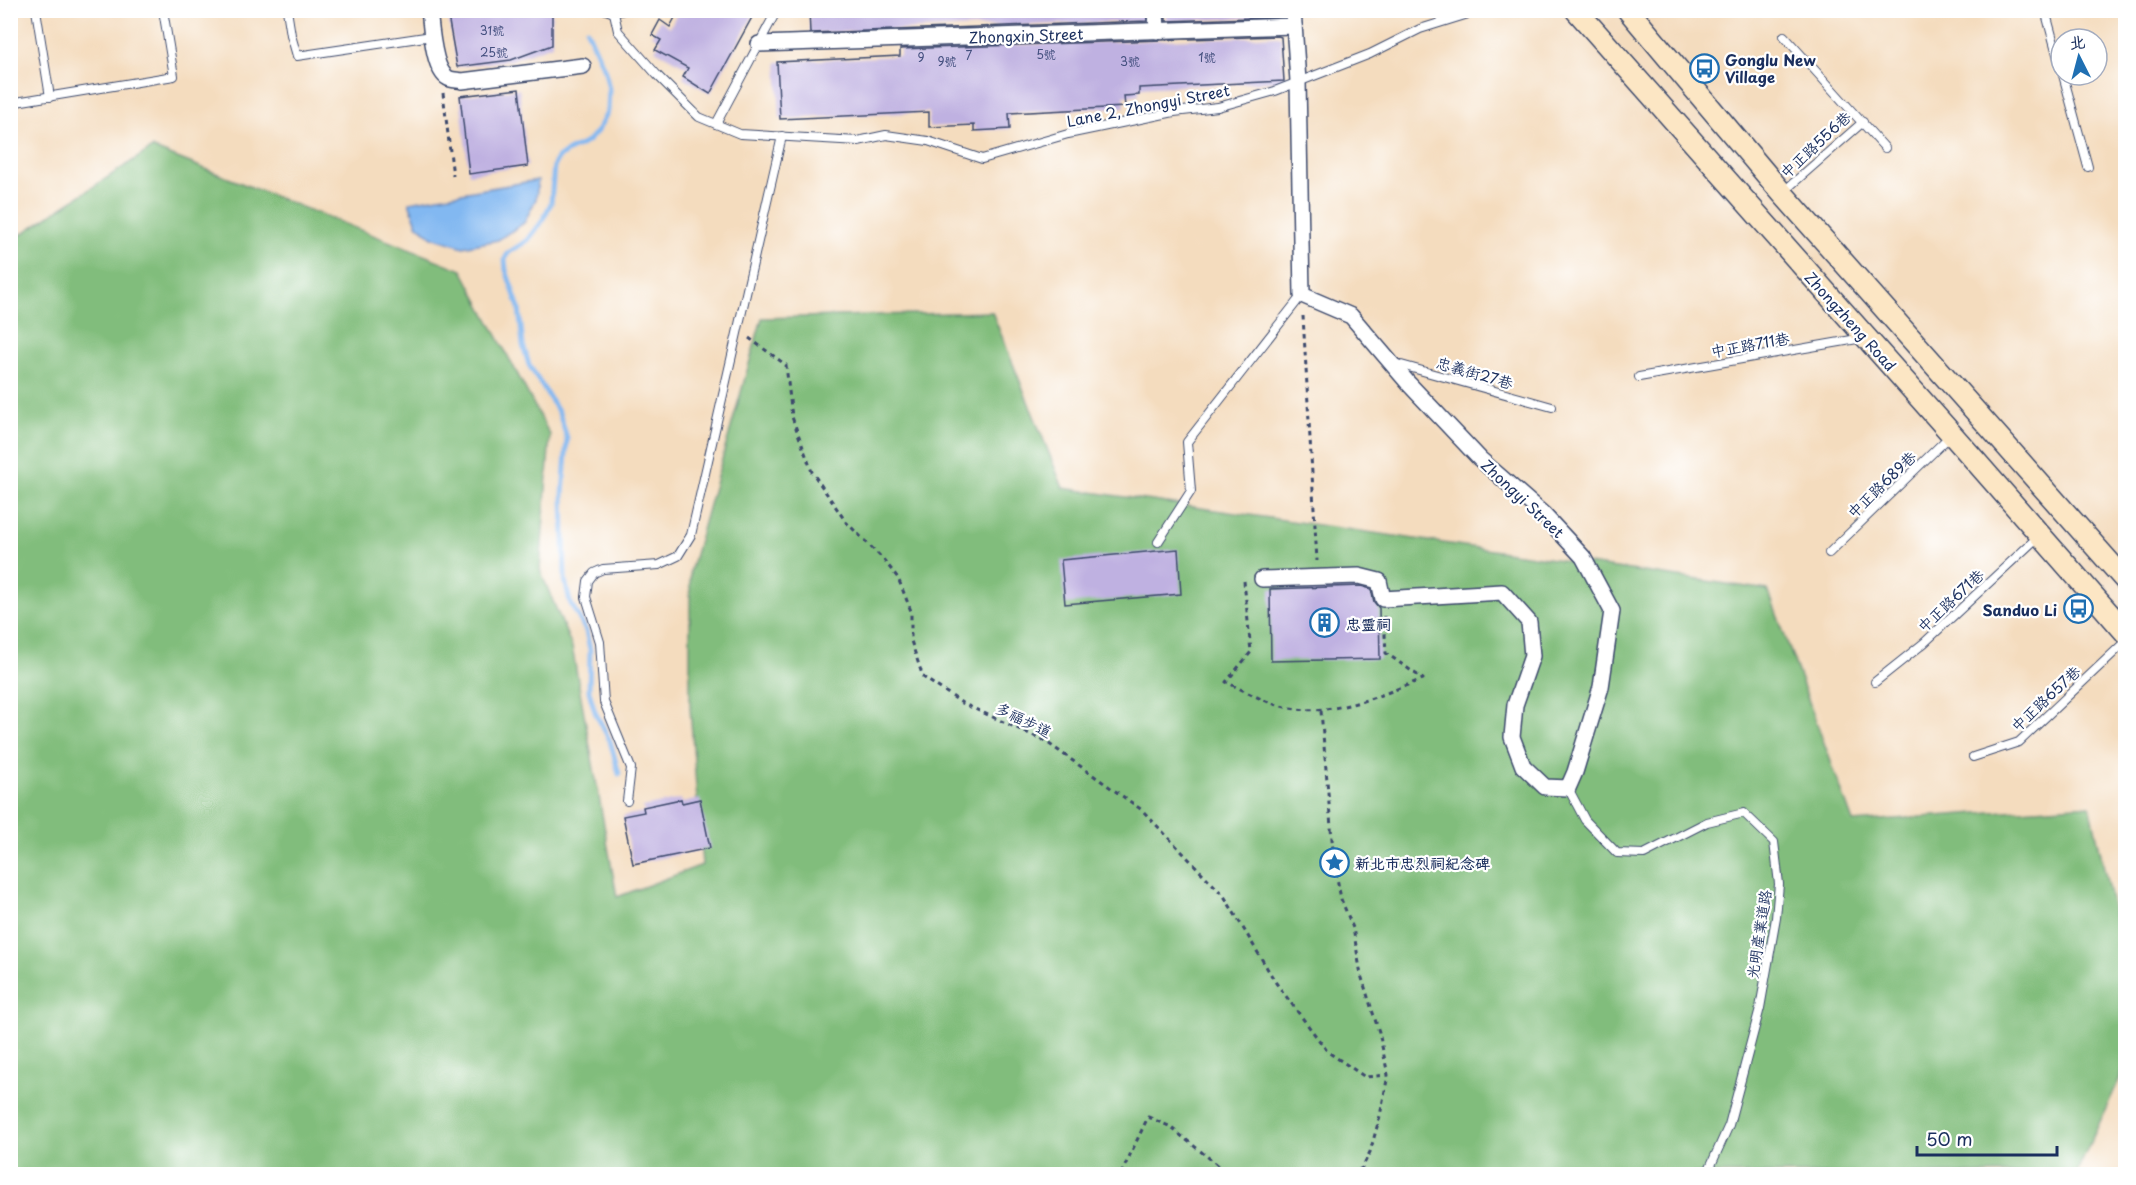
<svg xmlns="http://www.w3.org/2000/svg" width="2136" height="1185" viewBox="0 0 2136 1185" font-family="'Playpen Sans','LXGW WenKai TC',sans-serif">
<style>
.forest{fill:#81bd7b;stroke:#4e766c;stroke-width:1.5}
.water{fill:#82b8f1;stroke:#4e74a8;stroke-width:1.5}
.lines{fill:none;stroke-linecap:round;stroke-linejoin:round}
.stream{stroke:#82b8f1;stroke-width:5}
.building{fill:#bfb1e1}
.lane-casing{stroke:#3c496c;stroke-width:10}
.street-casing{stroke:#3c496c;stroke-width:18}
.secondary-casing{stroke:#3c496c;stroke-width:24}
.path{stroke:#3c496c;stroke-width:3;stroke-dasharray:4.5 4.5;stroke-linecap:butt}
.lane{stroke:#fff;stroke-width:8}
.street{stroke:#fff;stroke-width:15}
.secondary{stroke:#fce6c4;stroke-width:21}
.labels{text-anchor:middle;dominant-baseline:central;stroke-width:4.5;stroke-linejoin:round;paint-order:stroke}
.number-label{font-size:12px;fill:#44507f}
.street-label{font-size:15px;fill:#1b2f5e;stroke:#fff}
.poi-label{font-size:15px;font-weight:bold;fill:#1b2f5e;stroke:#fff;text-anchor:start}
</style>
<rect width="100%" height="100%" fill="#fff"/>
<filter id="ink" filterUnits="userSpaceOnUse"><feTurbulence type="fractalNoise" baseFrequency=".0167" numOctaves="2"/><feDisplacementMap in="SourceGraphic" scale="12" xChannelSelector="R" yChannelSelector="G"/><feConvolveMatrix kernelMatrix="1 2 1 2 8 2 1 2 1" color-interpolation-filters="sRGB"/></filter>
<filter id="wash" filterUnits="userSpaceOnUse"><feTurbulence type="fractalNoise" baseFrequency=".008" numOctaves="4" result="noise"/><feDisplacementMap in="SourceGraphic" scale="24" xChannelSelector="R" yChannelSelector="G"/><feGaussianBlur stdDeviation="1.35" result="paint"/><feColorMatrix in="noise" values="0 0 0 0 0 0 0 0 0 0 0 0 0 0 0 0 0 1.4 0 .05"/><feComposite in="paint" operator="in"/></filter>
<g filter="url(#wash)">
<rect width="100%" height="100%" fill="#f4dcbe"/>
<path class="forest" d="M152,148L462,270L550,435L540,570L572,647L617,897L702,865L690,708V572L762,318L992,312L1063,488L1768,590L1853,822L2090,805L2125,963V1067L2076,1174H11V241Z"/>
<path class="water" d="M538,180L536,199L524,223L498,240L463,247L432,237L417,224L409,202Z"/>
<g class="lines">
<path class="stream" d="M587,30L605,71L609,89L608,111L598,130L587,142L568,151L558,158L554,165L551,203L541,223L528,240L508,253L505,259L506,270L519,308L523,345L529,365L559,413L567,438L563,495L565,580L570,602L586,631L590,650L589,691L595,712L610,741L619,774"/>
</g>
<g id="blocks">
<g class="building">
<path d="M479,10H552V45L511,60L457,67L448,16Z"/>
<path d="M679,10H756L710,94L683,77L688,68L655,50L661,40L652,35L660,20L670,27Z"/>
<path d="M809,10H1146L1147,21L810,33Z"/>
<path d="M1166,10H1276L1277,17L1166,21Z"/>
<path d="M1278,36L1281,37L1284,81L1139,88V95L1124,96L1125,107L1009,113L1010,129L974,131V125L929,127V112L780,119L777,62L900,56V49Z"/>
<path d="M519,89L528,166L469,174L460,96Z"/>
<path d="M1178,549L1181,594L1065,604L1061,560Z"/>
<path d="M1361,586L1371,589L1374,602L1379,608L1380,659L1271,661L1270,589Z"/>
<path d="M681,799L682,803L700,799L710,848L633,864L623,816L644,812L643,807Z"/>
</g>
</g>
</g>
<g filter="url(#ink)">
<use href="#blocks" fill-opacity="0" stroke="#3c496c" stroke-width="1.5"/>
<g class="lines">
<defs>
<g id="lane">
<path d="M36,10L50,97"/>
<path d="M287,10L291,35L297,56L432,36"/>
<path d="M606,10L614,13L624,10"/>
<path d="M2045,10L2061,69"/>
<path d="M614,13L618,31L657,75L699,117L740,134L858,141L886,135L928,141L982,159L1068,134L1174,112L1218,107L1275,91L1370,54L1420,29L1481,10"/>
<path d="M1784,36L1885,148"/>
<path d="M2063,75L2088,167"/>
<path d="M10,103L174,76L163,10"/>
<path d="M716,124L777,10"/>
<path d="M1783,192L1863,122"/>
<path d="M1394,363L1552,407"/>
<path d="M1639,377L1863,338"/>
<path d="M1158,542L1191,491L1187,442L1302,295"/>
<path d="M1829,553L1951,435"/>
<path d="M1875,682L1924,643L2040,535"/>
<path d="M1973,757L2019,742L2126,641"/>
<path d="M1568,788L1585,820L1617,853L1644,854L1707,822L1744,813L1774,842L1779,884L1776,918L1760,1008L1729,1125L1707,1174"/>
<path d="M627,801L631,768L604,702L600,642L586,597L588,581L594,573L603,569L659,565L678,556L691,535L782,136"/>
</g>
<g id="street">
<path d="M429,10C431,26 433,70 448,78C451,80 458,80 462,81L583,66"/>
<path d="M1156,10L1157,31"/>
<path d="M759,44L1294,26"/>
<path d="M1262,579L1359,576L1379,581L1383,599L1502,592L1529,622L1532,656L1515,705L1512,737L1523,766L1545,787L1568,788L1575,772L1601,687L1612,611L1583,557L1543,514L1480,459L1409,384L1351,316L1302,295L1298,81L1293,10"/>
</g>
<g id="secondary">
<path d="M1576,10L1972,457L2126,633"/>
<path d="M1628,10L1782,193L2126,581"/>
</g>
</defs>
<use href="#lane" class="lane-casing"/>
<use href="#street" class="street-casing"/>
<use href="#secondary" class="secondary-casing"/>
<g class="path">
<path d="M443,93L453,176"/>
<path d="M1303,316L1317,561"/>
<path d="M749,338L786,365L792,417L812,472L846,522L883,559L898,578L911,611V641L923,677L962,703L1045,741L1142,810L1224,896L1276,983L1328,1052L1365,1077L1388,1075"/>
<path d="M1244,581L1251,652L1226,682C1243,690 1262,701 1281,706C1329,719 1378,696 1423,679L1386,653L1384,616"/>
<path d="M1321,711L1334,862L1341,899L1353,928L1361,975L1379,1032L1388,1075L1380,1116L1370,1152L1362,1168L1352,1174"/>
<path d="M1121,1174L1148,1117L1169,1126L1229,1174"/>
</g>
<use href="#lane" class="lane"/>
<use href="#street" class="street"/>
<use href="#secondary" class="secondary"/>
</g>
</g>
<defs>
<symbol id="bus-ring" viewBox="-11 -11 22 22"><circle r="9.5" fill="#fff" stroke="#1f6fb2" stroke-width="1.5"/><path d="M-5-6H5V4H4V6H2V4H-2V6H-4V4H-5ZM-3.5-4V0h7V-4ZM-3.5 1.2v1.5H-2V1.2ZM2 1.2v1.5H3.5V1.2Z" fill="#1f6fb2"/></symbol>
<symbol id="building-ring" viewBox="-11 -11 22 22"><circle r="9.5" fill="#fff" stroke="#1f6fb2" stroke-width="1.5"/><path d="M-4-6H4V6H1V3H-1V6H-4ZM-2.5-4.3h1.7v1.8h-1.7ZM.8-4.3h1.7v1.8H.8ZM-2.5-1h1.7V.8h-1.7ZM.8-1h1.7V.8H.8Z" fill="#1f6fb2"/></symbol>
<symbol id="sight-ring" viewBox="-11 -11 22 22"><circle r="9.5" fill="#fff" stroke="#1f6fb2" stroke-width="1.5"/><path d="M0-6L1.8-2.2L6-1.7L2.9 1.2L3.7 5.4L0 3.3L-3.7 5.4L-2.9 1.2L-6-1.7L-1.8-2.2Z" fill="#1f6fb2"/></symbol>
</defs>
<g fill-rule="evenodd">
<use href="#bus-ring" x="1688" y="52" width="33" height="33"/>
<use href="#bus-ring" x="2062" y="592" width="33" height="33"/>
<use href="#building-ring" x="1308" y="606" width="33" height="33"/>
<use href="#sight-ring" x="1318" y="846" width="33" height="33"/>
</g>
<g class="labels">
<g class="number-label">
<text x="492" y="30">31號</text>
<text x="494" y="52">25號</text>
<text x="1046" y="54">5號</text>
<text x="969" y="55">7</text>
<text x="921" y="57">9</text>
<text x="1207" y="57">1號</text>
<text x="947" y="61">9號</text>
<text x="1130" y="61">3號</text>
</g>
<g class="street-label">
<text transform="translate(1026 35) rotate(-2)">Zhongxin Street</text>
<text transform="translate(1148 105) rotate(-11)">Lane 2, Zhongyi Street</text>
<text transform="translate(1815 144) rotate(-43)">中正路556巷</text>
<text transform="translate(1851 321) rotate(48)">Zhongzheng Road</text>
<text transform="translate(1750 344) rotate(-10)">中正路711巷</text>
<text transform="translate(1475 372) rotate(16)">忠義街27巷</text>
<text transform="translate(1881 484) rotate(-44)">中正路689巷</text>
<text transform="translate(1523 498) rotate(43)">Zhongyi Street</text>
<text transform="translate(1950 600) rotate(-43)">中正路671巷</text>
<text transform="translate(2045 698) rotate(-43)">中正路657巷</text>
<text transform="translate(1024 719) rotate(26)">多福步道</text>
<text transform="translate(1758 934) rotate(-81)">光明產業道路</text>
</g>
<g class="poi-label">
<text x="1725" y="59">Gonglu New<tspan x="1725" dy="17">Village</tspan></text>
<text x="2057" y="609" text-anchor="end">Sanduo Li</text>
<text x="1346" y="623">忠靈祠</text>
<text x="1355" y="862">新北市忠烈祠紀念碑</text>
</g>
</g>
<rect width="2136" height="1185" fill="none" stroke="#fff" stroke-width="36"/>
<g transform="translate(2079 57) rotate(354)"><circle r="28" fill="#ffffff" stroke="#a4acbf" stroke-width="1.5"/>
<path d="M0-4.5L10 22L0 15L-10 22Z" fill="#1f6fb2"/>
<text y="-9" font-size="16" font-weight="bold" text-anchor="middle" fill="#1b2f5e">北</text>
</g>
<path d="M1917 1146v9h140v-9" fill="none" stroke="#1b2f5e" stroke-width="3"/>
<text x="1926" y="1146" font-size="18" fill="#1b2f5e" stroke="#ffffff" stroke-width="4.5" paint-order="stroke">50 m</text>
</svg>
